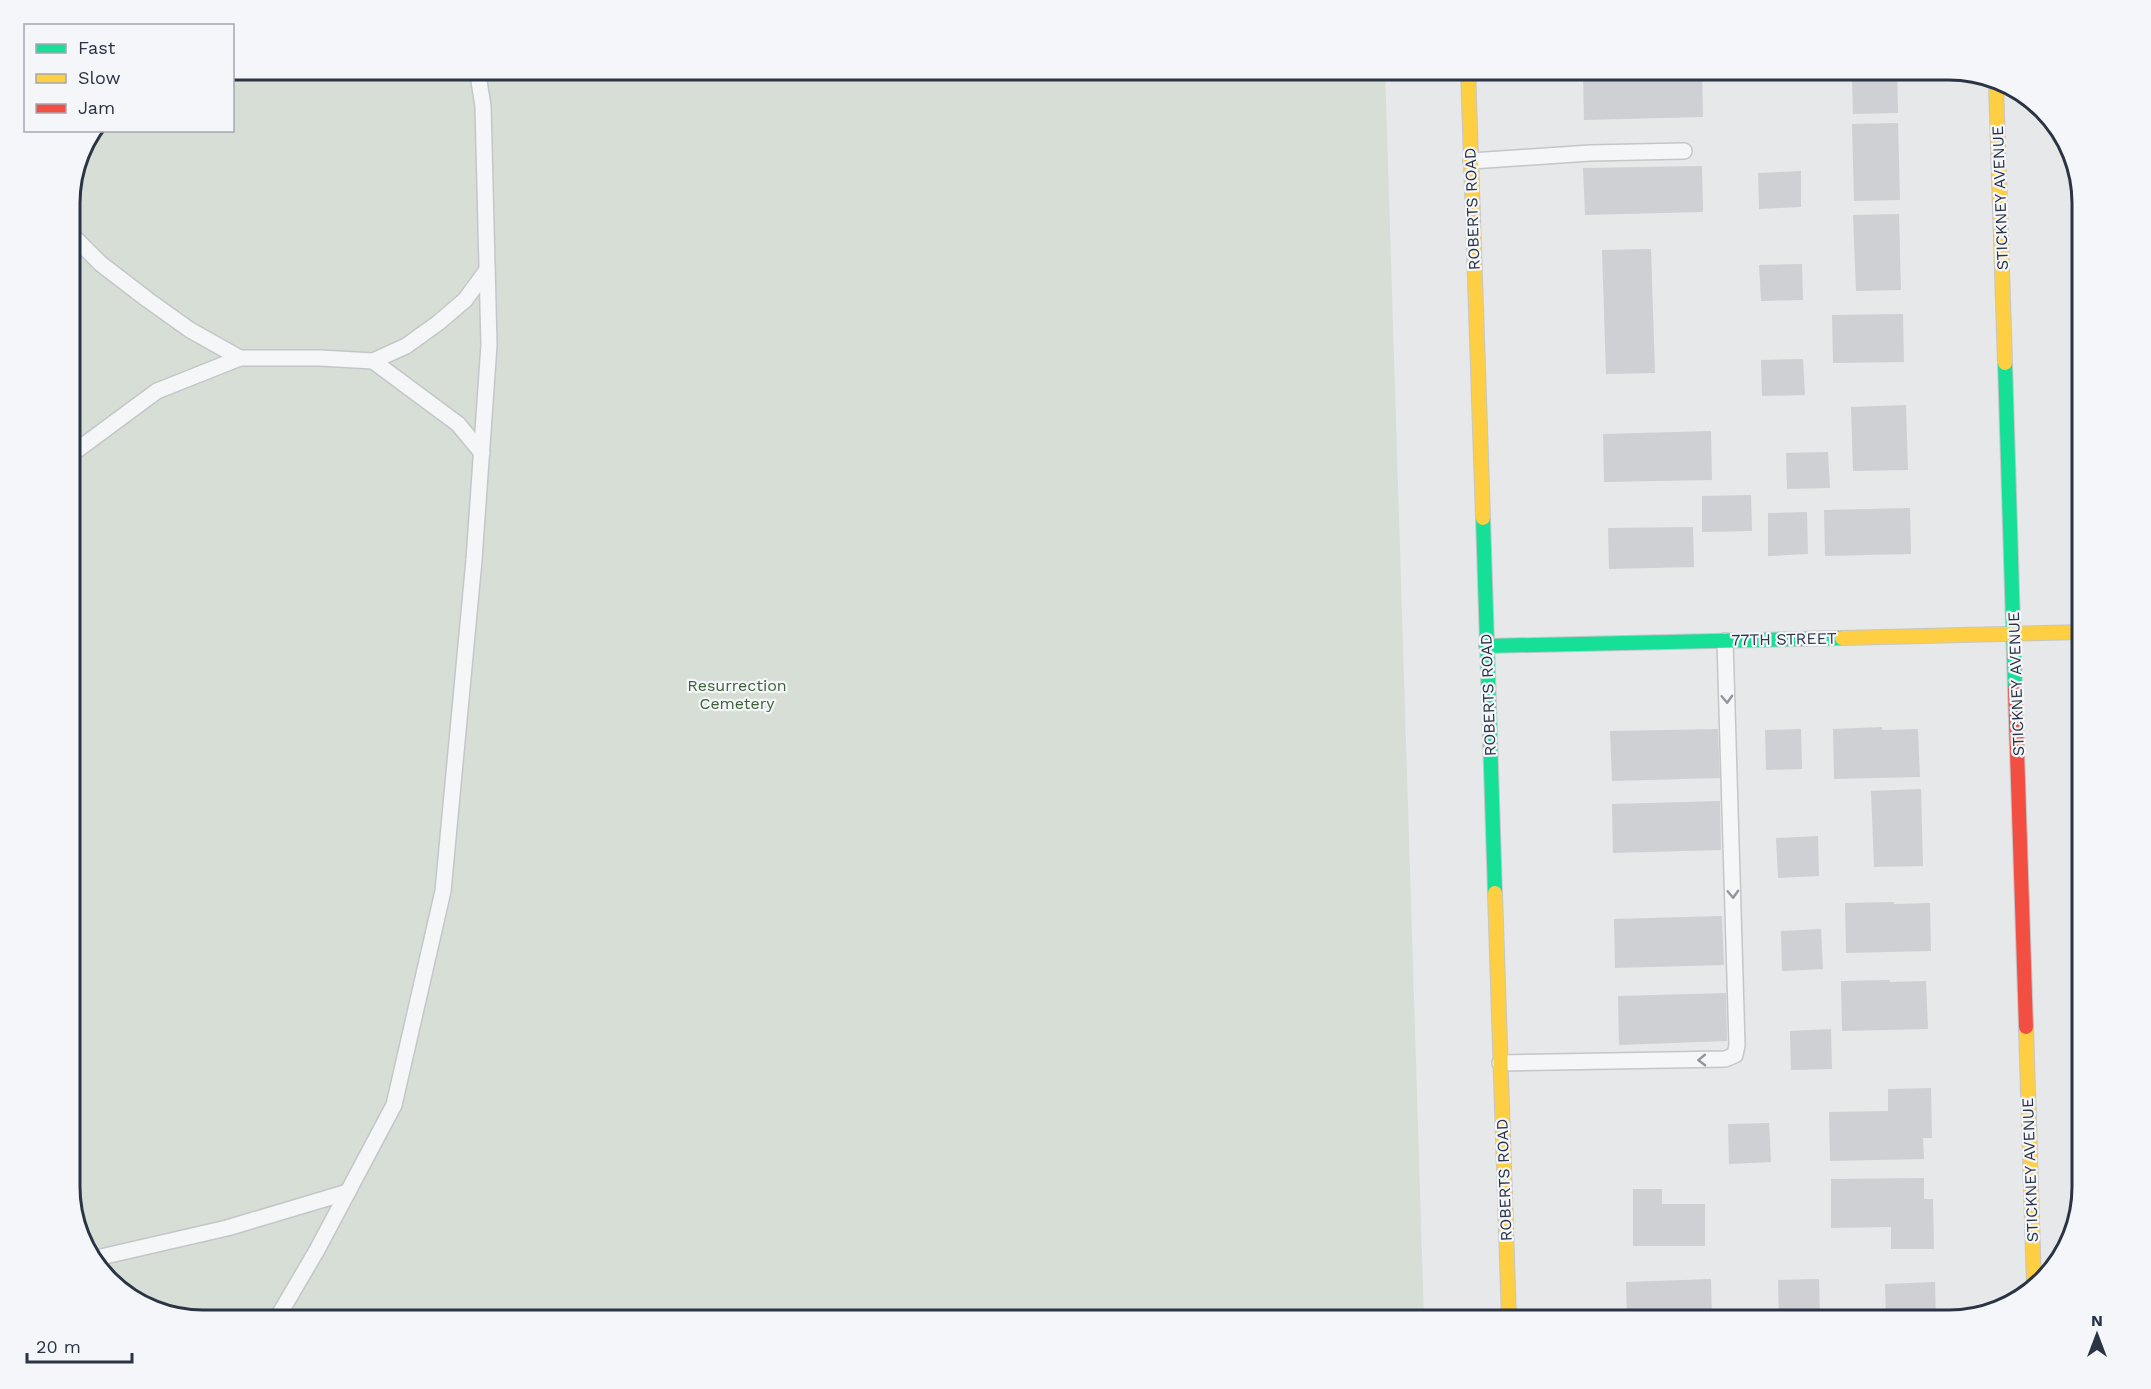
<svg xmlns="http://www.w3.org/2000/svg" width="2151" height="1389" viewBox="0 0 2151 1389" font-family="'Work Sans',sans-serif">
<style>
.green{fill:#d6ded6}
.building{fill:#ced0d3}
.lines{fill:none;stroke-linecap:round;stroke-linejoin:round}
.lane-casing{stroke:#c4c6c8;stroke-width:18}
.fast-casing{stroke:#c4c6c8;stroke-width:16}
.slow-casing{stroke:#c4c6c8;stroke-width:16}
.jam-casing{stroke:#c4c6c8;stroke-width:16}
.lane{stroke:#f5f6f7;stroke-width:15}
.fast{stroke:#16e098;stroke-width:14}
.slow{stroke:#ffcf43;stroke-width:14}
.jam{stroke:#f24e42;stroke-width:14}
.oneway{stroke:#90959e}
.labels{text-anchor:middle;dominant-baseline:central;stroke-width:4.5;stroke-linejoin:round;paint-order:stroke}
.street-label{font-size:16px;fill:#2b3445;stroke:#f4f6f9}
.park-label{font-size:16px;fill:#3f6138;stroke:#f4f6f9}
.rim{fill:none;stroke:#2b3445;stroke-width:3}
</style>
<rect width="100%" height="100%" fill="#e6e8ea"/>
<path class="green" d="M233,69H1385L1424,1320H203L129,1298L87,1253L69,1195V194L83,144L92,131L232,130Z"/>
<g class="building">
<path d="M1818,69H1897L1898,113L1853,114L1852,79L1818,80Z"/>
<path d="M1702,72L1703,117L1584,120L1583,74Z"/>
<path d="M1898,123L1900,200L1854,201L1852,124Z"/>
<path d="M1702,166L1703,212L1585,215L1583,168Z"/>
<path d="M1801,171V207L1759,209L1758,173Z"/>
<path d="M1899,214L1901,290L1856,291L1853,215Z"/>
<path d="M1651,249L1655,373L1606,374L1602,250Z"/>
<path d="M1802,264L1803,300L1761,301L1759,265Z"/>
<path d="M1903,314L1904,362L1833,363L1832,315Z"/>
<path d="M1803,359L1805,395L1762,396L1761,360Z"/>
<path d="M1906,405L1908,470L1853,471L1851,407Z"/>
<path d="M1711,431L1712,480L1604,482L1603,434Z"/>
<path d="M1828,452L1830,488L1787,489L1786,453Z"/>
<path d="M1751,495L1752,531L1702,532V496Z"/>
<path d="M1910,508L1911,554L1825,556L1824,510Z"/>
<path d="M1807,512L1808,554L1768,556V513Z"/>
<path d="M1693,527L1694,567L1609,569L1608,528Z"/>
<path d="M1882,727V730L1918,729L1920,777L1834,779L1833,729Z"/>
<path d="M1718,729L1720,778L1612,781L1610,731Z"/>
<path d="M1801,729L1802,769L1766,770L1765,730Z"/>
<path d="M1921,789L1923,866L1874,867L1871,791Z"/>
<path d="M1720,801L1721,850L1613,853L1612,804Z"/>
<path d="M1818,836L1819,876L1778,878L1776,838Z"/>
<path d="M1894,902V904L1930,903L1931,951L1846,953L1845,903Z"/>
<path d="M1722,916L1724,965L1615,968L1614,919Z"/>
<path d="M1821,929L1823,969L1782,971L1781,931Z"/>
<path d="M1890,980V982L1926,981L1928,1029L1842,1031L1841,981Z"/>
<path d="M1726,993L1727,1041L1619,1045L1618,996Z"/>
<path d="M1831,1029L1832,1069L1791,1070L1790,1031Z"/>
<path d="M1931,1088L1932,1138H1923L1924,1159L1830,1161L1829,1112L1888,1111V1089Z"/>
<path d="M1769,1123L1771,1162L1729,1164L1728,1124Z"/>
<path d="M1924,1178V1199H1933L1934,1249H1891V1227L1831,1228V1179Z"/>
<path d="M1633,1189H1662V1204H1705V1246H1633Z"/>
<path d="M1711,1279L1712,1320H1627L1626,1282Z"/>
<path d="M1819,1279L1820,1320H1779L1778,1280Z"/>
<path d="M1935,1282L1936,1320H1886L1885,1284Z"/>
</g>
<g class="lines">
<defs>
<g id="lane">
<path d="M1471,161L1590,153L1684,151"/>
<path d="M69,232L101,264L148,300L190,330L240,358H320L373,361L406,346L438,323L465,300L487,270"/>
<path d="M373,361L458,424L482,453"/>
<path d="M69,456L157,391L240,358"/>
<path d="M1500,1063L1725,1059L1735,1055L1737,1045L1725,641"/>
<path d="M92,1259L227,1228L348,1192"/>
<path d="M276,1320L317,1250L394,1105L443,891L474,560L489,345L483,106L477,69"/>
</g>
<g id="fast">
<path d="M2005,363L2015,689"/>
<path d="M1483,518L1495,893"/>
<path d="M1486,646L1842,638"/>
</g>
<g id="slow">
<path d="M1468,69L1483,518"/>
<path d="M1996,83L2005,363"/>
<path d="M1842,638L2082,632"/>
<path d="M1495,893L1509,1320"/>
<path d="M2026,1027L2034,1285"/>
</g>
<path id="jam" d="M2015,689L2026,1027"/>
</defs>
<use href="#lane" class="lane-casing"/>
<use href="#fast" class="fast-casing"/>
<use href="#slow" class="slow-casing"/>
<use href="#jam" class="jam-casing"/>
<use href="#lane" class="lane"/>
<use href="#fast" class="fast"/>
<use href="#slow" class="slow"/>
<use href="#jam" class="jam"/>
</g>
<defs><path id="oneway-chevron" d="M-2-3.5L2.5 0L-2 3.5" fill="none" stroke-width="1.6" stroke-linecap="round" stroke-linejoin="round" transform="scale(1.5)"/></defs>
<g class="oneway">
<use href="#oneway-chevron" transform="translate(1727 699) rotate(88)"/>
<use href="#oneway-chevron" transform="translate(1733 894) rotate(88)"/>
<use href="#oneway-chevron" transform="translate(1702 1060) rotate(179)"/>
</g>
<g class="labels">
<g class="street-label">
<text transform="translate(2000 198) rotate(-92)">STICKNEY AVENUE</text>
<text transform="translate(1472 209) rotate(-92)">ROBERTS ROAD</text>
<text transform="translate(1784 639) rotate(-1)">77TH STREET</text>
<text transform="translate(2016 684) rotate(-92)">STICKNEY AVENUE</text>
<text transform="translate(1488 695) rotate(-92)">ROBERTS ROAD</text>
<text transform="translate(2030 1170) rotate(-92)">STICKNEY AVENUE</text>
<text transform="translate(1504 1180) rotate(-92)">ROBERTS ROAD</text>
</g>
<g class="park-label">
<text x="737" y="685">Resurrection<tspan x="737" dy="18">Cemetery</tspan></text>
</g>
</g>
<path d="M0 0H2151V1389H0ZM203 80H1949A123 123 0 0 1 2072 203V1187A123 123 0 0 1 1949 1310H203A123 123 0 0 1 80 1187V203A123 123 0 0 1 203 80Z" fill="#f4f6f9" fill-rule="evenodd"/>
<path class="rim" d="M203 80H1949A123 123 0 0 1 2072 203V1187A123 123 0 0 1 1949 1310H203A123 123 0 0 1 80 1187V203A123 123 0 0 1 203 80Z"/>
<rect x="24" y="24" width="210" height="108" fill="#f4f6f9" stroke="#a4a8b1" stroke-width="1.5"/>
<rect x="36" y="44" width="30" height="9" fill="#16e098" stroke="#a4a8b1" stroke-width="1.5"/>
<text x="78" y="54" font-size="18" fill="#2b3445">Fast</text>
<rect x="36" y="74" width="30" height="9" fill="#ffcf43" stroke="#a4a8b1" stroke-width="1.5"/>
<text x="78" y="84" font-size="18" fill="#2b3445">Slow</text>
<rect x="36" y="104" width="30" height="9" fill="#f24e42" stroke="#a4a8b1" stroke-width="1.5"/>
<text x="78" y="114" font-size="18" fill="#2b3445">Jam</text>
<g transform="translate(2097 1335)" stroke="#f4f6f9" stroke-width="4.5" paint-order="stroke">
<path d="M0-4.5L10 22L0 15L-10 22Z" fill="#2b3445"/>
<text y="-9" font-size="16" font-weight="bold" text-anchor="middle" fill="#2b3445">N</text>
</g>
<path d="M27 1353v9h105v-9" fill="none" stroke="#2b3445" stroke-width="3"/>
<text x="36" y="1353" font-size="18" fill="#2b3445" stroke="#f4f6f9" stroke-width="4.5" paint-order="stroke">20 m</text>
</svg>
